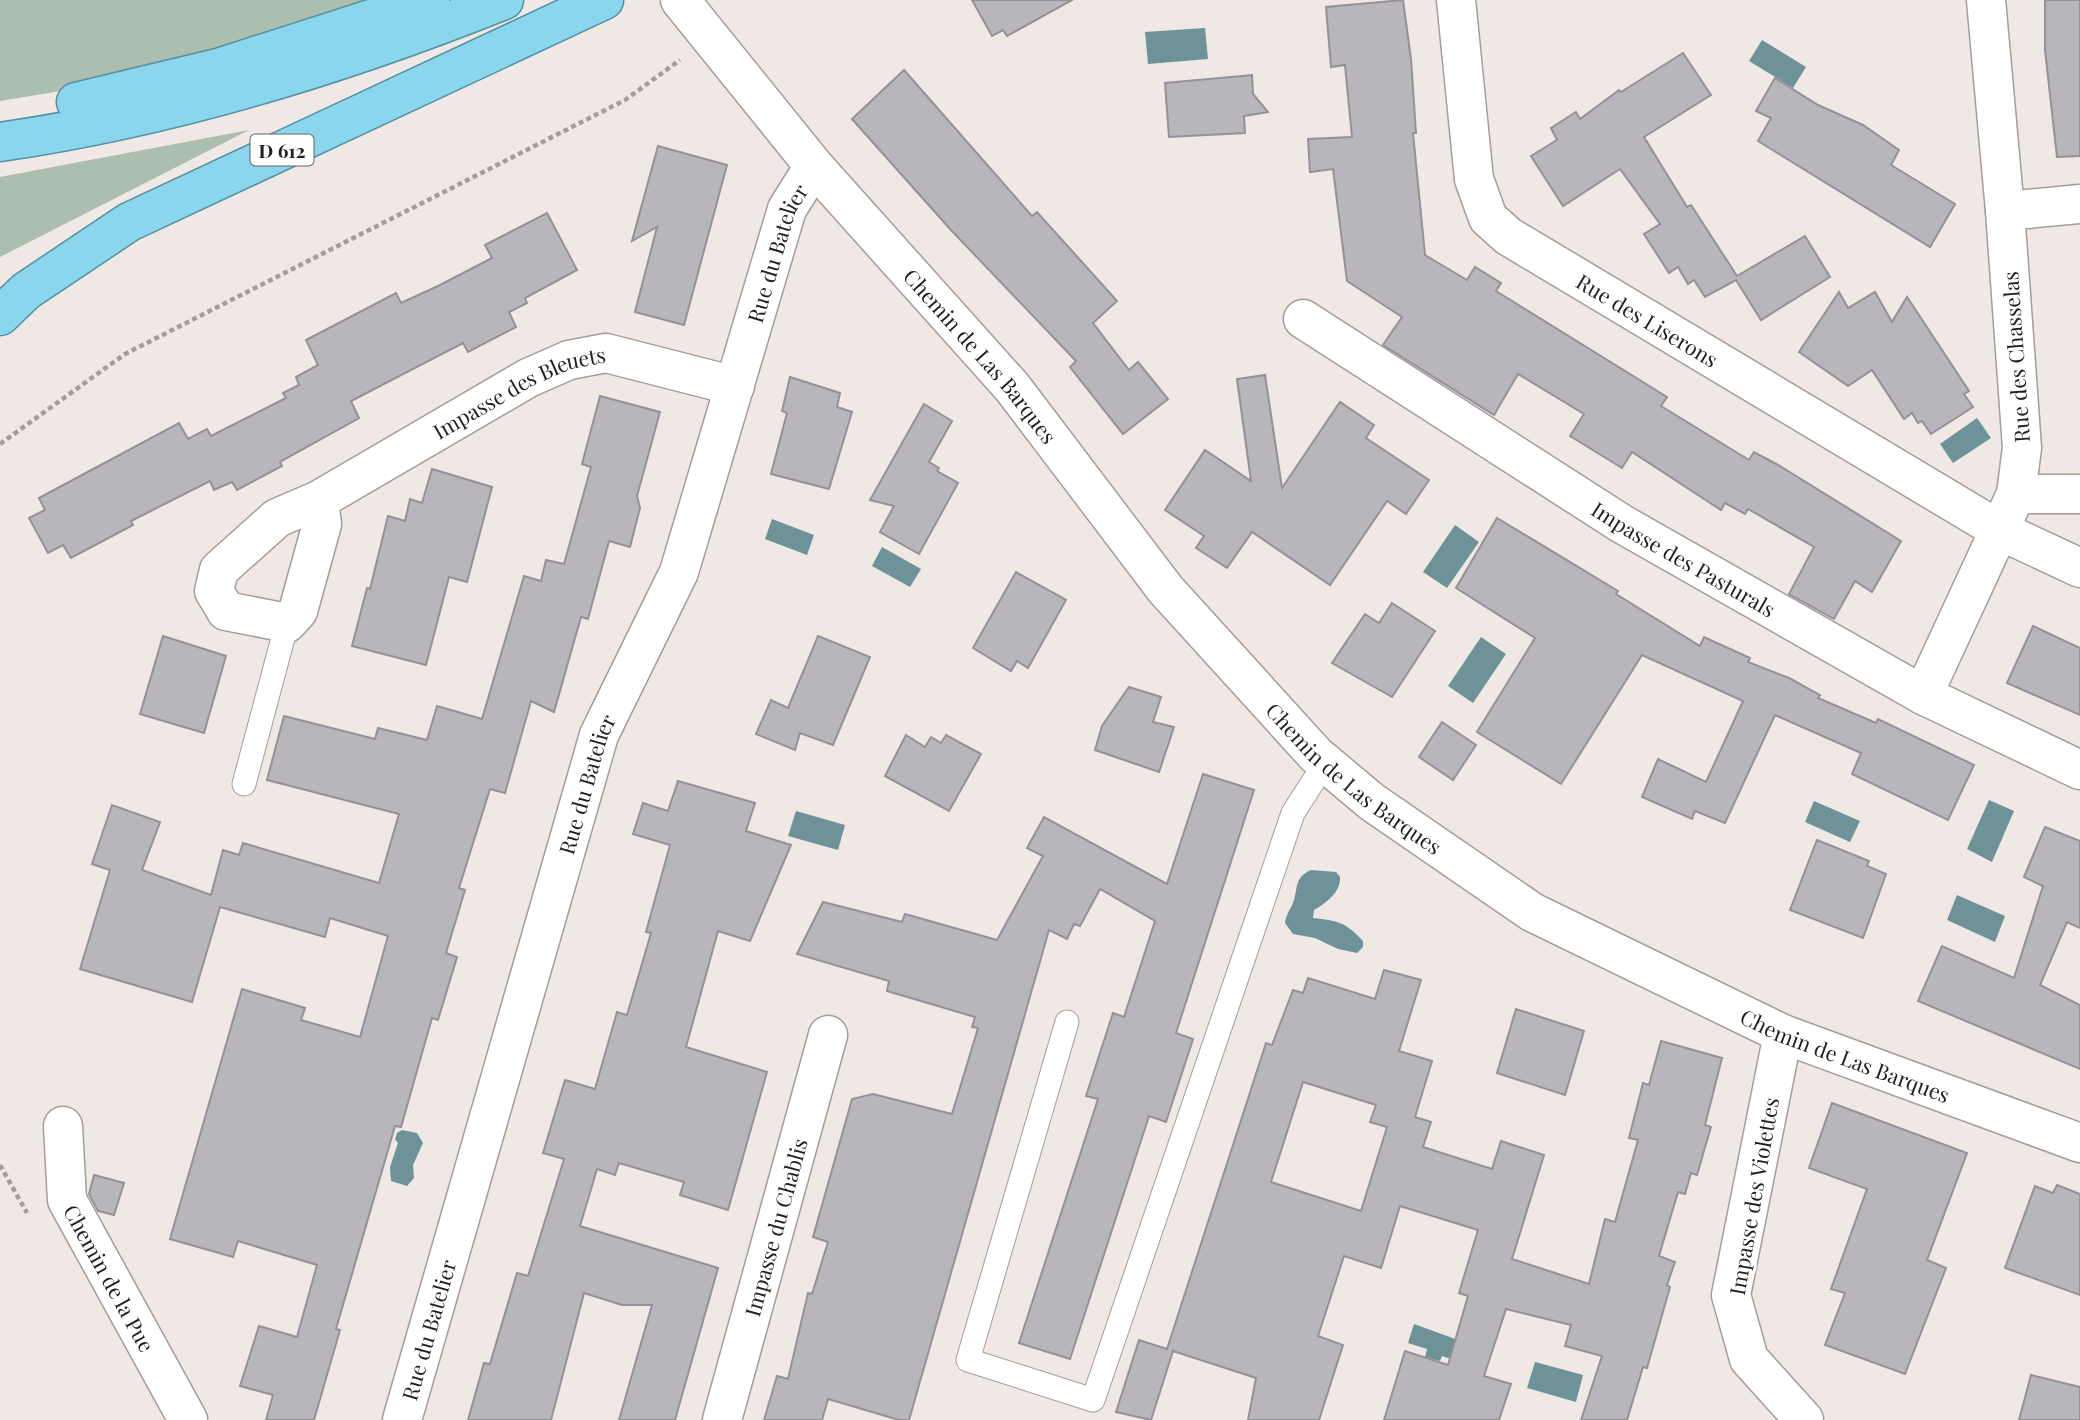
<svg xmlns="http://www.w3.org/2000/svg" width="2080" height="1420" viewBox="0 0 2080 1420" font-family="'Playfair Display',serif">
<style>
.green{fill:#acbeae}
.water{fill:#6d9399}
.building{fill:#b8b5bb;stroke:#949197;stroke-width:2;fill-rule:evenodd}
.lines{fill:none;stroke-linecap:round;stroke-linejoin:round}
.service-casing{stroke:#a49d9a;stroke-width:25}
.minor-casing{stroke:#a49d9a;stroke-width:41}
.trunk-casing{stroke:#5390a2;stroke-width:41}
.path{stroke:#a39e9b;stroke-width:4.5;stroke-dasharray:5 3.5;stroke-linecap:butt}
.service{stroke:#fff;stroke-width:23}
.minor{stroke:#fff;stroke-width:38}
.trunk{stroke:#8ad6ec;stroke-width:38}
.labels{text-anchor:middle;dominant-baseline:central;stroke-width:6;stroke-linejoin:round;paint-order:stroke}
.shield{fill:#fff;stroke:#656462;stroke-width:2}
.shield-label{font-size:19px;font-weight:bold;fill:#23211f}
.street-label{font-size:21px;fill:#23211f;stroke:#fff}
</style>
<rect width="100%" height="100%" fill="#efe8e4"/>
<g class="green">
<path d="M0,0H387L79,88L0,101Z"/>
<path d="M249,130L0,257V177Z"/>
</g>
<g class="water">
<path d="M1205,28L1208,59L1148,64L1145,32Z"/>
<path d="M1762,40L1806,67L1793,88L1749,61Z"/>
<path d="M1977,418L1991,438L1953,463L1940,444Z"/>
<path d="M772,519L814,535L807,555L765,539Z"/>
<path d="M1455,525L1479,542L1447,588L1423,572Z"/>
<path d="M882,547L921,569L910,587L872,566Z"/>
<path d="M1481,637L1506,654L1473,703L1448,686Z"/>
<path d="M1989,800L2014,811L1992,862L1967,849Z"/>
<path d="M1814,801L1860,821L1850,842L1805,822Z"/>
<path d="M796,811L845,825L838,850L788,836Z"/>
<path d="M1311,870L1336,872L1340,877C1341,892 1326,903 1314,910L1313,918C1337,921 1345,921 1363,941V947L1357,953L1338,949L1315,938L1293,934L1285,923C1286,914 1291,909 1294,900C1298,886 1295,877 1311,870Z"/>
<path d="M1957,895L2005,916L1995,942L1947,920Z"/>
<path d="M402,1130L417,1133L423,1143L413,1165L414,1178L407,1186L391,1181L390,1167L398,1143L395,1139L397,1133Z"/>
<path d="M1414,1324L1458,1340L1451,1359L1442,1356L1440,1361L1425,1357L1427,1349L1408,1343Z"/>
<path d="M1535,1362L1583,1375L1576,1402L1527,1388Z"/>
</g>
<g class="building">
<path d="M972,0H1072L1007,36L1003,30L992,36Z"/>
<path d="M1403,0L1411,59L1416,133H1413L1425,255L1467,280L1475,267L1501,283L1496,291L1667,397L1661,406L1749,460L1754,452L1780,466L1901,541L1872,592L1855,581L1834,619L1789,594L1814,547L1748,509L1745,514L1725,503L1721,510L1632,452L1622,468L1570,436L1584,414L1518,374L1494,415L1383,345L1402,317L1347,281L1333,169L1310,172L1308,139L1352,137L1345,65L1331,67L1326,7Z"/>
<path d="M2045,0H2080V156L2057,157L2045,50Z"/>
<path d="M1683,53L1711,95L1644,137L1687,207L1691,205L1737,276L1805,236L1830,277L1761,320L1736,280L1705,297L1694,280L1688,284L1678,267L1669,273L1644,234L1660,224L1620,169L1563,206L1531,156L1557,140L1551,128L1576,112L1580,119L1619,90L1621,92Z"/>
<path d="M904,70L1032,216L1037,212L1117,301L1093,323L1129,370L1138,362L1168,399L1123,434L1070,367L1076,361L950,229L852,119Z"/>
<path d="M1252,75L1253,94L1268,112L1244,116L1245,133L1169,137L1165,83Z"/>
<path d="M1775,78L1818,105L1863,125L1899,150L1891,165L1955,204L1930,247L1758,141L1771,118L1756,111Z"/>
<path d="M658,146L727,165L684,325L635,312L657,227L632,241Z"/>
<path d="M547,213L577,270L525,298L527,303L509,312L516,327L468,352L463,343L351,401L359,418L280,462L282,466L237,490L232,482L214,490L210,481L131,521L133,525L71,558L63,545L48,553L29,518L45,510L39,498L179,423L188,439L207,429L211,436L286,398L283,393L299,385L296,377L318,365L306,340L396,293L401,303L438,286L492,258L485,245Z"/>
<path d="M1839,292L1848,308L1875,292L1892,322L1907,297L1969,391L1964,394L1973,407L1931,434L1922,421L1918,423L1912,413L1904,419L1872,370L1848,386L1799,352Z"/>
<path d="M1265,375L1282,488L1340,402L1374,425L1366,438L1429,480L1406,514L1387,501L1330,585L1252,532L1227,568L1196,548L1204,536L1165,510L1205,450L1251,481L1237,379Z"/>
<path d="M790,377L840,393L837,407L852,412L829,489L771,474L787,413L782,411Z"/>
<path d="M600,396L660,412L637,496L640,508L630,547L609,541L588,619L581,617L554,712L531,701L505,793L490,789L459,888L465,890L446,953L457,957L438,1020L432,1018L401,1127L395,1126L336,1329L340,1330L314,1420H266L273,1395L240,1386L259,1326L297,1337L317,1265L238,1241L233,1257L170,1239L242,989L305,1008L301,1020L360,1037L388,936L330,918L325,937L220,907L192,1002L80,969L110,870L92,864L112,805L160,822L142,870L211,895L223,850L239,855L243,843L379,883L399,814L267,780L284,716L375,739L378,728L427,740L437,706L482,719L524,576L541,581L546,560L564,564L591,467L582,464Z"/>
<path d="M924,404L952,421L929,462L939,468L937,471L958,483L919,554L880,532L894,506L870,500Z"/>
<path d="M432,469L492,487L467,582L449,577L426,665L352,646L367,588L370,589L388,516L405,521L410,499L422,503Z"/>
<path d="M1497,518L1618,591L1616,594L1700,646L1704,637L1750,658L1748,662L1789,678L1820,695L1818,698L1876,723L1878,719L1974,765L1948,820L1852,774L1861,753L1775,715L1725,823L1695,811L1692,819L1642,797L1658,759L1706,782L1743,701L1642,655L1561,784L1477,732L1535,638L1456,588Z"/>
<path d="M1016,572L1066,600L1028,668L1017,661L1011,671L973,648Z"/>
<path d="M1392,603L1435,631L1392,697L1332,663L1365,614L1379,623Z"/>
<path d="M2033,626L2080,648V715L2007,683Z"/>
<path d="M163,636L226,656L204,733L140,714Z"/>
<path d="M818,636L870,657L833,745L800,733L795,750L756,734L771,700L788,708Z"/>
<path d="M1129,687L1161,697L1153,722L1174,727L1159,772L1095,750L1102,726Z"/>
<path d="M1442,722L1476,745L1453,780L1419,757Z"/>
<path d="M906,735L925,747L931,737L941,743L946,735L981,754L949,811L885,776Z"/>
<path d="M1203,774L1254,790L1176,1033L1193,1039L1166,1122L1149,1116L1070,1359L1019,1343L1098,1099L1086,1096L1113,1013L1124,1017L1155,921L1100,889L1080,926L1074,924L1067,939L1049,930L909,1420H899L828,1399L822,1420H764L777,1376L788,1379L808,1293L812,1294L828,1242L813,1237L852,1099L873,1094L952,1114L978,1028L972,1027L975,1017L887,991L889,981L797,954L823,902L902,922L905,914L997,940L1043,856L1027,848L1044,817L1167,884Z"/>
<path d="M678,781L755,803L746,831L791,845L750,941L718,931L686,1047L767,1072L728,1210L680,1195L684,1182L619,1163L615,1175L597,1169L580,1226L718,1268L675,1420H619L652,1305H622L584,1293L551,1420H468L484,1363L490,1364L517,1273L528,1276L564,1159L543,1153L565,1080L595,1089L617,1012L627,1015L651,933L646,932L670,845L633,834L643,803L668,811Z"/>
<path d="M2045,827L2080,841V928L2067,922L2040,985L2080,1005V1069L1918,1001L1942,946L2014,978L2043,886L2024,877Z"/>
<path d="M1817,840L1869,861L1867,866L1886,874L1863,938L1790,910Z"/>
<path d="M1384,970L1421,980L1399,1051L1432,1061L1415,1117L1431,1122L1423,1147L1492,1169L1501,1141L1544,1155L1512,1259L1589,1284L1605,1219L1615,1222L1638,1140L1629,1138L1643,1083L1649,1085L1661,1041L1722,1058L1705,1125L1711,1127L1697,1175L1691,1173L1685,1194L1678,1192L1659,1256L1675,1262L1667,1285L1670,1287L1647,1368L1643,1367L1627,1420H1581L1602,1356L1565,1346L1571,1325L1506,1309L1484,1376L1511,1384L1499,1420H1384L1405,1351L1448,1365L1468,1296L1459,1293L1478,1230L1400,1206L1381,1268L1344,1256L1318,1336L1343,1345L1319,1420H1248L1256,1378L1173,1351L1151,1420L1116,1412L1139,1340L1167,1349L1266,1043L1272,1045L1293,990L1303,993L1308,978L1375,999ZM1303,1082L1376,1105L1370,1122L1387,1127L1361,1211L1271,1182Z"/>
<path d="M1516,1009L1584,1031L1565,1095L1497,1073Z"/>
<path d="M1832,1103L1967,1153L1927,1260L1946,1268L1905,1374L1825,1345L1845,1293L1831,1289L1867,1189L1809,1168Z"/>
<path d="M94,1175L124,1183L114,1215L98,1211L89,1194Z"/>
<path d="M2057,1185L2080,1194V1295L2005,1268L2035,1186L2053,1193Z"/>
<path d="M2031,1375L2080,1387V1420H2019Z"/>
</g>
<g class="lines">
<defs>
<g id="service">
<path d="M244,784L287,623"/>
<path d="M1067,1022L968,1360L1093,1400L1293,813L1325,763"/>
</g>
<g id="minor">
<path id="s1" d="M680,0L814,166L1012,387L1166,590L1316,755L1372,802L1532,912L1783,1034L2080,1143"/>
<path id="s2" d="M1456,0L1474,179L1488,218L1508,236L2001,531L2080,568"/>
<path d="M2005,211L2080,204"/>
<path id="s3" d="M1303,319L1622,524L1923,695L2080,770"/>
<path d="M2016,494H2080"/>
<path id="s4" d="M319,500L322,524L298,611L287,623L226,611L214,591L219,570L277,518L319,500L528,378L569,360L606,353L735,386"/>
<path d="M1923,695L2016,494L2022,448L2005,211L1986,0"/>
<path d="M1783,1034L1731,1295L1749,1359L1804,1420"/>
<path id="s5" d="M63,1126L67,1200L188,1420"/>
<path id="s6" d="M402,1420L599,735L679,572L787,209L814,166"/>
<path id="s7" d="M722,1420L828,1035"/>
</g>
<g id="trunk">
<path d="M76,102L218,68L430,0"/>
<path d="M0,142C173,117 342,65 504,0"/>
<path d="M0,316L26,291L129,222L604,0"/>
</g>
</defs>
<use href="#service" class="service-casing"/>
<use href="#minor" class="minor-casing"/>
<use href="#trunk" class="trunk-casing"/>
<g class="path">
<path d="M0,444L125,354L625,100L680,60"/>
<path d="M0,1165L27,1213"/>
</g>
<use href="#service" class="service"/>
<use href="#minor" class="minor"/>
<use href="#trunk" class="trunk"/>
</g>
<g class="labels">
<rect class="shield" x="250.5" y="134.5" width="63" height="31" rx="5"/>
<g class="shield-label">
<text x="282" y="150">D 612</text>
</g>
<g class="street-label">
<text stroke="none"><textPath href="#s6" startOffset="1228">Rue du Batelier</textPath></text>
<text stroke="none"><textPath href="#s2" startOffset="411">Rue des Liserons</textPath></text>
<text stroke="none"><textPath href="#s1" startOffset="466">Chemin de Las Barques</textPath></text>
<text transform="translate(2015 357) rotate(-94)">Rue des Chasselas</text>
<text stroke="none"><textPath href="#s4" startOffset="590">Impasse des Bleuets</textPath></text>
<text stroke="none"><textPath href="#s3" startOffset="450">Impasse des Pasturals</textPath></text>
<text stroke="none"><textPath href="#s1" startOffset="1032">Chemin de Las Barques</textPath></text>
<text stroke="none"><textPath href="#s6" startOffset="662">Rue du Batelier</textPath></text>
<text stroke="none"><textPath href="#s1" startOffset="1600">Chemin de Las Barques</textPath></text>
<text transform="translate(1753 1196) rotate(-80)">Impasse des Violettes</text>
<text stroke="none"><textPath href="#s7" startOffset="200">Impasse du Chablis</textPath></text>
<text stroke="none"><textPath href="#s5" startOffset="163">Chemin de la Pue</textPath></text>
<text stroke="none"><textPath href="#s6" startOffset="94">Rue du Batelier</textPath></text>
</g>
</g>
</svg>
